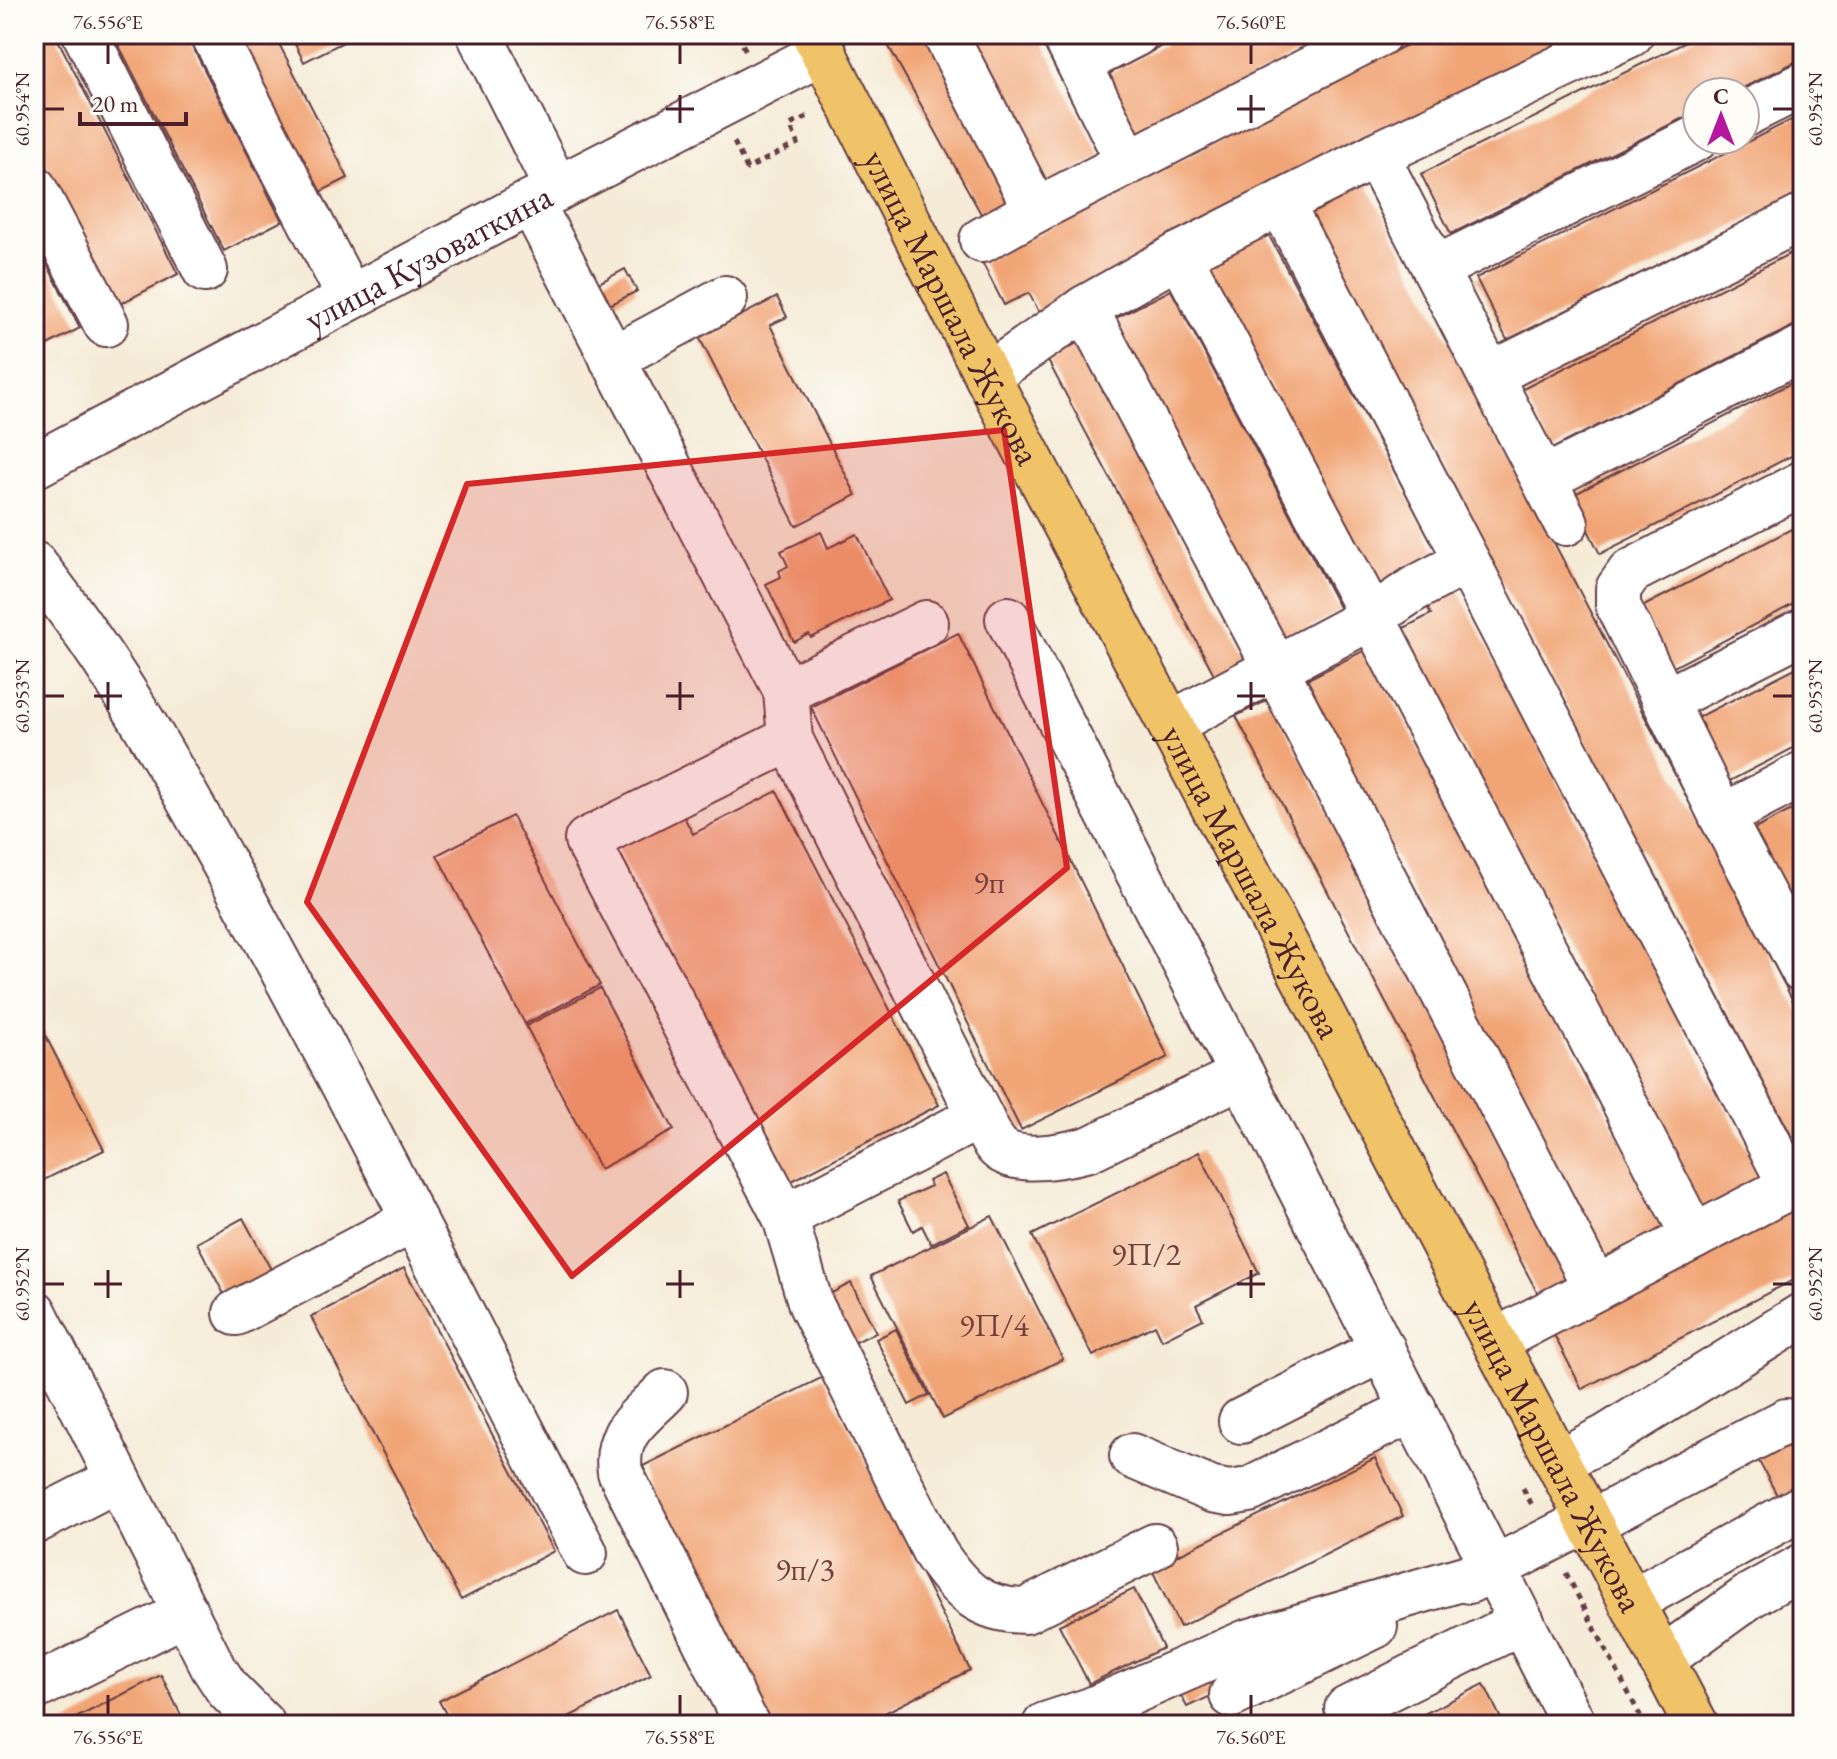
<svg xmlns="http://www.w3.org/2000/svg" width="1837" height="1759" viewBox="0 0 1837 1759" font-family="'EB Garamond',serif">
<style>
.building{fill:#f1a576}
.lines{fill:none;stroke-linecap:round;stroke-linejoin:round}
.minor-casing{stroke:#643e45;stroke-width:48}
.major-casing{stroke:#643e45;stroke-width:48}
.path{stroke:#643e45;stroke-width:5;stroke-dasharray:6 6;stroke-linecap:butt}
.minor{stroke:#fff;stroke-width:44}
.major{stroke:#f1c369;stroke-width:44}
.marked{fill:#d62828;fill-opacity:0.2;stroke:#d62828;stroke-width:6;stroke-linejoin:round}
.ticks{fill:none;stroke:#4a1f2b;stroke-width:3}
.labels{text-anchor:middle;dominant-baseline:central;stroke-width:6;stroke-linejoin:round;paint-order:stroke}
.number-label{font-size:32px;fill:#74403e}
.street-label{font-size:36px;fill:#4a1f2b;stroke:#fdfcf7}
.neatline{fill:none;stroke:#4a1f2b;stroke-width:3}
.ticks-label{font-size:20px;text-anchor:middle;fill:#4a1f2b}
</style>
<rect width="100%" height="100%" fill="#fdfcf7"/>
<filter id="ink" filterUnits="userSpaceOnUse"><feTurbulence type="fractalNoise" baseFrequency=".0125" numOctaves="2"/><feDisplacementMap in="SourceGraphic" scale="16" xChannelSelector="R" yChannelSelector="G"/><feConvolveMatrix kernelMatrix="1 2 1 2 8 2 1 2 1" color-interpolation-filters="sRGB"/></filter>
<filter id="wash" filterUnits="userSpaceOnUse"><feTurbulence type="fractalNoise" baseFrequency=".006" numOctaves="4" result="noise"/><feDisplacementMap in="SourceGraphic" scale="32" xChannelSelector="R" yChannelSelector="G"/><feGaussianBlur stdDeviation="1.8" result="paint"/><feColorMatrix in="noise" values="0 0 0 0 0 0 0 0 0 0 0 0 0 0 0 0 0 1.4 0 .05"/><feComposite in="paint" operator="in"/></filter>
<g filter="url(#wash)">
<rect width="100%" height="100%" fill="#f5ebd7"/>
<g id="blocks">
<g class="building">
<path d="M34,34H55L178,274L118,305L34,142Z"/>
<path d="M113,34H186L282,221L224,251Z"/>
<path d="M237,34H274L348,178L318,193Z"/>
<path d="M290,34H359L304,62Z"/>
<path d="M882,34H927L1018,207L986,223Z"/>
<path d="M961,34H1038L1101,157L1041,188Z"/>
<path d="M1185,34H1337L1131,140L1106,75Z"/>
<path d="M1428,34H1590L1040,314L1029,293L1004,305L982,262Z"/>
<path d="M1702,34H1803V58L1735,92H1697V111L1451,234L1421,174Z"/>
<path d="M1803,114V192L1507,340L1476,278Z"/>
<path d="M1366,182L1803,1020V1132L1792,1137L1309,211Z"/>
<path d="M1265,228L1441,559L1379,592L1203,260Z"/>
<path d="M34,239L80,328L34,352Z"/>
<path d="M1803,247V321L1552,449L1521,390Z"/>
<path d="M625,269L637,291L606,307L595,285Z"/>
<path d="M1171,290L1341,611L1278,644L1108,322Z"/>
<path d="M777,297L787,317L770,325L856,495L796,526L699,337Z"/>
<path d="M1079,342L1249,663L1217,680L1047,359Z"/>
<path d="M1803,377V450L1600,554L1571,496Z"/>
<path d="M1803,523V599L1672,668L1640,608Z"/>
<path d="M821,532L828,548L857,534L889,600L811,638L809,634L794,642L766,584L781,577L779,571L788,566L781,551Z"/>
<path d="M1454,582L1764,1182L1703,1213L1402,629L1431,614L1423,598Z"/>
<path d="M958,633L1168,1057L1021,1130L811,707Z"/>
<path d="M1367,649L1667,1228L1604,1260L1304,681Z"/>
<path d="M1803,664V743L1726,783L1693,720Z"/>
<path d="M1270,699L1572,1278L1539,1296L1236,716Z"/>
<path d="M777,791L939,1105L790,1182L617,848L683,815L693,834Z"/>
<path d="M1803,804V887L1785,897L1751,831Z"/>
<path d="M512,816L600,985L525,1024L437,855Z"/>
<path d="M600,988L674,1130L600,1169L526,1026Z"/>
<path d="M34,1013L104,1150L34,1185Z"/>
<path d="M1199,1152L1259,1273L1196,1305L1203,1319L1162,1340L1155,1325L1093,1356L1032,1235Z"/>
<path d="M943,1174L969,1225L931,1244L922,1226L913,1231L898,1201L931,1186L928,1181Z"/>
<path d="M1803,1204V1275L1582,1389L1553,1333Z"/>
<path d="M992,1216L1063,1359L943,1419L871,1276Z"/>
<path d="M243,1218L274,1275L227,1300L197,1243Z"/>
<path d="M404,1268L554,1551L461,1600L311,1317Z"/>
<path d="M851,1283L876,1332L846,1347L822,1298Z"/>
<path d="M896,1329L929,1395L909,1405L876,1339Z"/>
<path d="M823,1377L970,1670L861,1725H770L641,1467Z"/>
<path d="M1803,1428V1487L1779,1499L1755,1454Z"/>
<path d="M1375,1458L1403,1516L1180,1627L1151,1568Z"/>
<path d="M1134,1589L1163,1648L1089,1684L1059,1625Z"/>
<path d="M618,1610L651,1675L553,1725H452L439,1701Z"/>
<path d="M1216,1674L1224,1690L1187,1707L1179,1692Z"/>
<path d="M161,1675L186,1725H62Z"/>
<path d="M1484,1684L1504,1725H1402Z"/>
</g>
</g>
</g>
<g filter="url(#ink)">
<use href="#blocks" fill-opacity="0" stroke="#643e45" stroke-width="2"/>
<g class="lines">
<defs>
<g id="minor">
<path d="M85,34L205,270"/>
<path d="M213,34L350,298"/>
<path d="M479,34L557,189"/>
<path d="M945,34L1036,210L1379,34"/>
<path d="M1064,34L1128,162"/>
<path d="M1079,63L1136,34"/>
<path d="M1745,114L1803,85"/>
<path d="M1376,155L1179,255L1085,308L1276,669L1595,1287"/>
<path d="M34,188L106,324"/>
<path d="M531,202L786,691L790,739L980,1116L785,1217"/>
<path d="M1281,203L1467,561"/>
<path d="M982,240L1036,210"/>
<path d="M1179,255L1372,617L1694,1237"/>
<path d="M1435,269L1697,138"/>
<path d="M612,359L725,298"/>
<path d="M1490,375L1803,217"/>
<path d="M987,376L1085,308"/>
<path id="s1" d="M34,466L531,202L824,52"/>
<path d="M1544,479L1803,348"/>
<path d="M1803,483L1630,572L1618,589V606L1722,817L1803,970"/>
<path d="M1566,523L1376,155L1631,34"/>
<path d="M34,564C126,679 195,811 266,940C376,1142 479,1348 585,1553"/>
<path d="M1008,619L1242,1075"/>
<path d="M786,691L926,623"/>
<path d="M1665,701L1803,631"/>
<path d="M1170,724L1372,617L1414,589L1467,561L1791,1186L1803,1179"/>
<path d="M790,739L587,840L785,1217L811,1305L935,1553C959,1589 980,1611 1025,1611L1155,1546"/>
<path d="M1722,817L1803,774"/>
<path d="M980,1116C985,1125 989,1137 996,1145C1013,1167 1066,1155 1089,1149L1242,1075L1574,1725"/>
<path d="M34,1312L213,1667L228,1690L263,1725"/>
<path d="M236,1313L413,1220"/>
<path d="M1495,1341L1791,1186"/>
<path d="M665,1392C640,1418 614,1432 620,1472L747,1725"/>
<path d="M1241,1421L1383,1349"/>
<path d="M1132,1456L1212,1490L1230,1493L1249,1490L1414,1409"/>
<path d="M1558,1462L1608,1436L1803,1315"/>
<path d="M34,1522L118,1479"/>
<path d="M1590,1523L1786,1421L1794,1422L1803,1429"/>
<path d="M1469,1581L1588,1520"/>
<path d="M1631,1602L1803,1507"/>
<path d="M1661,1660L1751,1595L1803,1566"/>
<path d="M34,1688L186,1613"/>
<path d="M1232,1695L1375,1626"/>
<path d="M1347,1709L1522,1622"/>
<path d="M1045,1725L1091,1710L1247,1642L1495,1569"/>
</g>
<g id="major">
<path id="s2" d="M814,34L987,376L1696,1725"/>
</g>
</defs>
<use href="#minor" class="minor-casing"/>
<use href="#major" class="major-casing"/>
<g class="path">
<path d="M737,34L746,51"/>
<path d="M734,142L747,169L798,143L790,125L810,115"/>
<path d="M1523,1488L1533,1507"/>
<path d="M1566,1573L1645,1725"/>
</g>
<use href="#minor" class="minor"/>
<use href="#major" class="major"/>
</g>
</g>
<path class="marked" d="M1004,430L1067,868L572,1276L307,902L467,484Z"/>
<path class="ticks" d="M108,44V64M680,44V64M1251,44V64M680,95V123M1251,95V123M44,109H64M666,109H694M1237,109H1265M1773,109H1793M108,682V710M680,682V710M1251,682V710M44,696H64M94,696H122M666,696H694M1237,696H1265M1773,696H1793M108,1270V1298M680,1270V1298M1251,1270V1298M44,1284H64M94,1284H122M666,1284H694M1237,1284H1265M1773,1284H1793M108,1695V1715M680,1695V1715M1251,1695V1715"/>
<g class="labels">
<g class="number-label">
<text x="989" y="882">9п</text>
<text x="1146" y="1254">9П/2</text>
<text x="994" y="1325">9П/4</text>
<text x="805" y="1569">9п/3</text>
</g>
<g class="street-label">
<text stroke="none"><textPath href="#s1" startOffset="446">улица Кузоваткина</textPath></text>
<text stroke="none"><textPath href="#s2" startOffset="306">улица Маршала Жукова</textPath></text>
<text stroke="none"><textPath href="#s2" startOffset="954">улица Маршала Жукова</textPath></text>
<text stroke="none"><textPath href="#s2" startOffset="1602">улица Маршала Жукова</textPath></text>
</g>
</g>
<rect width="1837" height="1759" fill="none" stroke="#fdfcf7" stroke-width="88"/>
<g transform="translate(1721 116)"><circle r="38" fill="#fdfcf7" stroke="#b5a4a5" stroke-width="2"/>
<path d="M0-6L14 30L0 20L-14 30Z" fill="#b5179e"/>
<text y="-12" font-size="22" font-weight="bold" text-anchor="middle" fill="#4a1f2b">С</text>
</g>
<path d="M80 112v12h106v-12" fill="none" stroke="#4a1f2b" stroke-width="4"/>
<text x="92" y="112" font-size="24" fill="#4a1f2b" stroke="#fdfcf7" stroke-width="6" paint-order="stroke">20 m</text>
<rect x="44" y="44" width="1749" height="1671" class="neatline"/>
<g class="ticks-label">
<text x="108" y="29">76.556°E</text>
<text x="680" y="29">76.558°E</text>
<text x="1251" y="29">76.560°E</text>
<text transform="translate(22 109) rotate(-90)" y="7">60.954°N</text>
<text transform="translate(1815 109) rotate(-90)" y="7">60.954°N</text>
<text transform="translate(22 696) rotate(-90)" y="7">60.953°N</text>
<text transform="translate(1815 696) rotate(-90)" y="7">60.953°N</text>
<text transform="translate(22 1284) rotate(-90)" y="7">60.952°N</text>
<text transform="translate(1815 1284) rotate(-90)" y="7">60.952°N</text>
<text x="108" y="1744">76.556°E</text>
<text x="680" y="1744">76.558°E</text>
<text x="1251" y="1744">76.560°E</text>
</g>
</svg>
